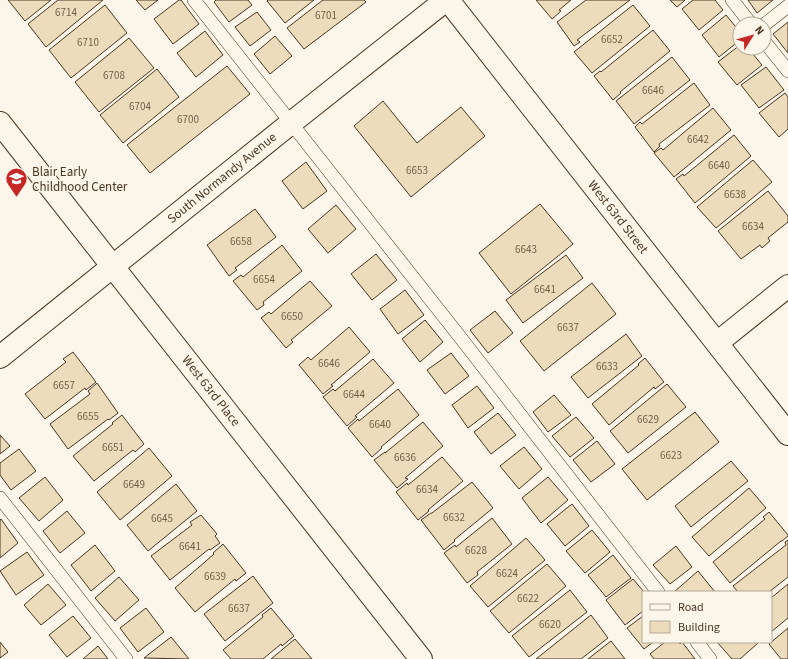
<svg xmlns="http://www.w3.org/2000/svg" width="788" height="659" viewBox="0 0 788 659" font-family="'Source Sans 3',sans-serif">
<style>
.building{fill:#ecdcbc;stroke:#4a3520}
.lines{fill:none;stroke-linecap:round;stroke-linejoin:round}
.lane-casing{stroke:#4a3520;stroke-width:14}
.street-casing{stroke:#4a3520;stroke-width:24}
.secondary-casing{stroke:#4a3520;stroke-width:24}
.lane{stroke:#fbf6e9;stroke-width:13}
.street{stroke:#fbf6e9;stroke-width:22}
.secondary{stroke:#fbf6e9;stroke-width:22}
.labels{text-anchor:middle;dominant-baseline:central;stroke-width:3;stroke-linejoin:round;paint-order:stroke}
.number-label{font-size:11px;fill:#725f47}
.poi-label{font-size:13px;fill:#4a3520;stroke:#fbf6e9;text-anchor:start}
.street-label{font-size:13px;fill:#4a3520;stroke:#fbf6e9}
</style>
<rect width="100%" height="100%" fill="#fbf6e9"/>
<g class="building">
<path d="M8,0H51L25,21Z"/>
<path d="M58,0H103L46,47L28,24Z"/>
<path d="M136,0H158L145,10Z"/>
<path d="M179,0H181L199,24L173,44L154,19Z"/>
<path d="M216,0H248L252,5L229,22L214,2Z"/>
<path d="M268,0H314L285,23L267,1Z"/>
<path d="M323,0H364L366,2L304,49L287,28Z"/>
<path d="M536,0H571L559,10L561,11L552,19Z"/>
<path d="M586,0H630L577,40L580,42L574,46L557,22Z"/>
<path d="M670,0H685L677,7Z"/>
<path d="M693,0H715L723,10L699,30L682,9Z"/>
<path d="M748,0H773L757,13Z"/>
<path d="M105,5L127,33L71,78L49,50Z"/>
<path d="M633,5L650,26L592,73L574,52Z"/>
<path d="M257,12L271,30L250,46L235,27Z"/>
<path d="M726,15L740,32V40L719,57L702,35Z"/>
<path d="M788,22V53L773,34Z"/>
<path d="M653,30L670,51L620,92L621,93L613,100L594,76L600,71L601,72Z"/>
<path d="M205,31L223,55L196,77L177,53Z"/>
<path d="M275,36L292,56L270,74L254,54Z"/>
<path d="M129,38L154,68L99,112L75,82Z"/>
<path d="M740,45V48H748L762,65L737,85L718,62Z"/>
<path d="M672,57L690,80L634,124L616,101Z"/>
<path d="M227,66L250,94L150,173L127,145Z"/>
<path d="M766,67L784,90L759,108L741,85Z"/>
<path d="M157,69L179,97L123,143L100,115Z"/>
<path d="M694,83L710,105L659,144L660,146L654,152L635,127L640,122L642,124Z"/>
<path d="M785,93L788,97V129L779,137L759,113Z"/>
<path d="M383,101L417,143L461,107L485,136L411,197L354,126Z"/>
<path d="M713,108L731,130L674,177L654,153L661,148L663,150Z"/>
<path d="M734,135L751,156L695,203L676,179L683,174L684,176Z"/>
<path d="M753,160L772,182L716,228L697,207Z"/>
<path d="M306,162L327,191L303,209L282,181Z"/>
<path d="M768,191L788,216V222L768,238L770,241L762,248L760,245L741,259L718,231Z"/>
<path d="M540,204L573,244L511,294L479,253Z"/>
<path d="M336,205L356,229L328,253L308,229Z"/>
<path d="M255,209L276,237L235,268L237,270L229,276L207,245Z"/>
<path d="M282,245L302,271L263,302L264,305L257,310L233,281L241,275L243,277Z"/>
<path d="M376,254L397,280L372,300L351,274Z"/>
<path d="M566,255L583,278L523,323L506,300Z"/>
<path d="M310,281L332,306L291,340L293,342L286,348L261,318L269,312L271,314Z"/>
<path d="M592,283L616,314L544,371L520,341Z"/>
<path d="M405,290L424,315L398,334L380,309Z"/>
<path d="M495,311L513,333L488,353L470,330Z"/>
<path d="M425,320L443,342L420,362L402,339Z"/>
<path d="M349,327L370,352L331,385L333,386L323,394L299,365L308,357L311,360Z"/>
<path d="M626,334L642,356L588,398L571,377Z"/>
<path d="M73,352L96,382L86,390L85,388L45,419L25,394L66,362L63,359Z"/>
<path d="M451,353L469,376L445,394L427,370Z"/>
<path d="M645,358L664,382L655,389L654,387L609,425L592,404L639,365L638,364Z"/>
<path d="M373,359L394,383L355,416L357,417L347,426L323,397L333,389L335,391Z"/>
<path d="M97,383L118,413L109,420L108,419L68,449L50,424L90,394L88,391Z"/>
<path d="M667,384L686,407L628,453L610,431Z"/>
<path d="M477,386L494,408L468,428L452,405Z"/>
<path d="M398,389L419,415L381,447L382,448L372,457L348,428L358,419L359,421Z"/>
<path d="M554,395L571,415L548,432L533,412Z"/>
<path d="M695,412L719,442L647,500L622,469Z"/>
<path d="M498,413L516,435L491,454L474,432Z"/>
<path d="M122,415L144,444L135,452L133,450L94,481L73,456L113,424L112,423Z"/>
<path d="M576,417L594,438L570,457L552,436Z"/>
<path d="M423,422L443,446L405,478L408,479L397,488L374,460L385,452V453Z"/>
<path d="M0,435L10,446L0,454Z"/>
<path d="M597,441L615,464L591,482L573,460Z"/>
<path d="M524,447L542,469L519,489L500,466Z"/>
<path d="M149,448L172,476L120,520L97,492Z"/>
<path d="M19,449L36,471L11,490L0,475V463Z"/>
<path d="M442,457L463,481L428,510L429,511L418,520L396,492L407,483L408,485Z"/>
<path d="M731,461L748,481L691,527L675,506Z"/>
<path d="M45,477L63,500L39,521L19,498Z"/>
<path d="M548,477L568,500L541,523L522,498Z"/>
<path d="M472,482L493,508L454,540L455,541L444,550L421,520L431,513H432Z"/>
<path d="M176,484L197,511L148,551L127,525Z"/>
<path d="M749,488L766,508L709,556L692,537Z"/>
<path d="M572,504L589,526L565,546L547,524Z"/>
<path d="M67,511L85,533L60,553L43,531Z"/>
<path d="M769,512L788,535V536L782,541H781L730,583L713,562L765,519L763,517Z"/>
<path d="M201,515L217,534L215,536L220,543L210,550L209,549L170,580L151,556L192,525L190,522Z"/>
<path d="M492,518L512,544L477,572L478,575L467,583L444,553L455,545L456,547Z"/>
<path d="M1,519L18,543L0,558V520Z"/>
<path d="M592,530L610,552L585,573L566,551Z"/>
<path d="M526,538L545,560L488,607L470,586Z"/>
<path d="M788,540V577L769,592H738L733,586L786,545L785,542Z"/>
<path d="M223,544L246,573L236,581L235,579L195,612L175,588L214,554L213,553Z"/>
<path d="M95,545L115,571L91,591L71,565Z"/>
<path d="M676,546L692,567L670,584L653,565Z"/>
<path d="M27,552L44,575L16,595L0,571Z"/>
<path d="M613,555L631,578L606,597L588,575Z"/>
<path d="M547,564L566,586L509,633L490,611Z"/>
<path d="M698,571L715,592H674Z"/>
<path d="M253,576L273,603L225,641L204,614Z"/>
<path d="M119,577L139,600L115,621L95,598Z"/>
<path d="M633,579L644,592L643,611L625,625L606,600Z"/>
<path d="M48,584L66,605L41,625L24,605Z"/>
<path d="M788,584V618L771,632V598Z"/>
<path d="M570,590L587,612L529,657L512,636Z"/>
<path d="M146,608L164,632L138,652L120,628Z"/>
<path d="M271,608L294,636L282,646L281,644L263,659H231L223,650L263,617L262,615Z"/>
<path d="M591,615L608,638L581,659H536Z"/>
<path d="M73,616L91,638L67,657L49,635Z"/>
<path d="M643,616V642H653L644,649L627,628Z"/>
<path d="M788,628V659H781L769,644Z"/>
<path d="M171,637L189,659L144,658Z"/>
<path d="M295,639L312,659H271Z"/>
<path d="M611,641L625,659H588Z"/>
<path d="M0,642L8,652L0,658Z"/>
<path d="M665,642H679L680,644L682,642L695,659H654L650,654Z"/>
<path d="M717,642H758V643L740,659H732Z"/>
<path d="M98,646L108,659H83Z"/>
</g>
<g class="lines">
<defs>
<g id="lane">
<path d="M194,0L460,337L658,592"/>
<path d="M732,0L751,24"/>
<path d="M764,25L788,6"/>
<path d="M764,41L788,71"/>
<path d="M0,498L126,659"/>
<path d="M697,642L710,659"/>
</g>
<g id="street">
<path d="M0,123L421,659"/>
<path d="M717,343L788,286"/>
<path d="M0,357L291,123L446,0"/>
</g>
<path id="secondary" d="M448,0L788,434"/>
</defs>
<use href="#lane" class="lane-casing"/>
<use href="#street" class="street-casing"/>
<use href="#secondary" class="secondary-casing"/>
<use href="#lane" class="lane"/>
<use href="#street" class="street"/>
<use href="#secondary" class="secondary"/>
</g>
<defs>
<symbol id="school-pin" viewBox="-11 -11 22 30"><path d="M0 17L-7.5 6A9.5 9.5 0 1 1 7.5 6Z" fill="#c62828" stroke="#fbf6e9"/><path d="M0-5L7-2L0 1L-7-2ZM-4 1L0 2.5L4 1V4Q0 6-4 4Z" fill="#fff"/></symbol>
</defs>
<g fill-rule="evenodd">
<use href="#school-pin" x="4" y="166" width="25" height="34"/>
</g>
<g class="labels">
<g class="number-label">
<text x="66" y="12">6714</text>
<text x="326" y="15">6701</text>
<text x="612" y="39">6652</text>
<text x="88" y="42">6710</text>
<text x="114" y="75">6708</text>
<text x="653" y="90">6646</text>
<text x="140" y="106">6704</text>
<text x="188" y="119">6700</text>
<text x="698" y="139">6642</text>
<text x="719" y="165">6640</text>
<text x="417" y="170">6653</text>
<text x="735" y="194">6638</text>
<text x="753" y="226">6634</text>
<text x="241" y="241">6658</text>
<text x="526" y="249">6643</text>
<text x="264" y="279">6654</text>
<text x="545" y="289">6641</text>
<text x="292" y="316">6650</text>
<text x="568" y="327">6637</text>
<text x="329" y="363">6646</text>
<text x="607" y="366">6633</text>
<text x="64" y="385">6657</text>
<text x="354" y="394">6644</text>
<text x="88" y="416">6655</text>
<text x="648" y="419">6629</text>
<text x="380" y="424">6640</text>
<text x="113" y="447">6651</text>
<text x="671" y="455">6623</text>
<text x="405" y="457">6636</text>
<text x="134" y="484">6649</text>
<text x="427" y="489">6634</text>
<text x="454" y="517">6632</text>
<text x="162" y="518">6645</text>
<text x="190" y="546">6641</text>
<text x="476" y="550">6628</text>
<text x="507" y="573">6624</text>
<text x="215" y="576">6639</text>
<text x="528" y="598">6622</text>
<text x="239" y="608">6637</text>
<text x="550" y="624">6620</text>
</g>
<g class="poi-label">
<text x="32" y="172">Blair Early<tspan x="32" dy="15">Childhood Center</tspan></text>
</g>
<g class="street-label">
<text transform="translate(222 178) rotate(-39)">South Normandy Avenue</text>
<text transform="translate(618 217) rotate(52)">West 63rd Street</text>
<text transform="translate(211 391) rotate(52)">West 63rd Place</text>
</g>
</g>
<rect x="642" y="591" width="130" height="52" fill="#fbf6e9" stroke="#b4a999"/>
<rect x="650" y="604" width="20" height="6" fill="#fbf6e9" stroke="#b4a999"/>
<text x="678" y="611" font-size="12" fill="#4a3520">Road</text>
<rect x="650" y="621" width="20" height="12" fill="#ecdcbc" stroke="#b4a999"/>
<text x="678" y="631" font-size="12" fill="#4a3520">Building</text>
<g transform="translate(752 36) rotate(53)"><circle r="19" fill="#fbf6e9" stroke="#b4a999"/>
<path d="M0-3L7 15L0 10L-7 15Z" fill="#c62828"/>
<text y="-6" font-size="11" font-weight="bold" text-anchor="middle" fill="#4a3520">N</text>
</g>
</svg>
